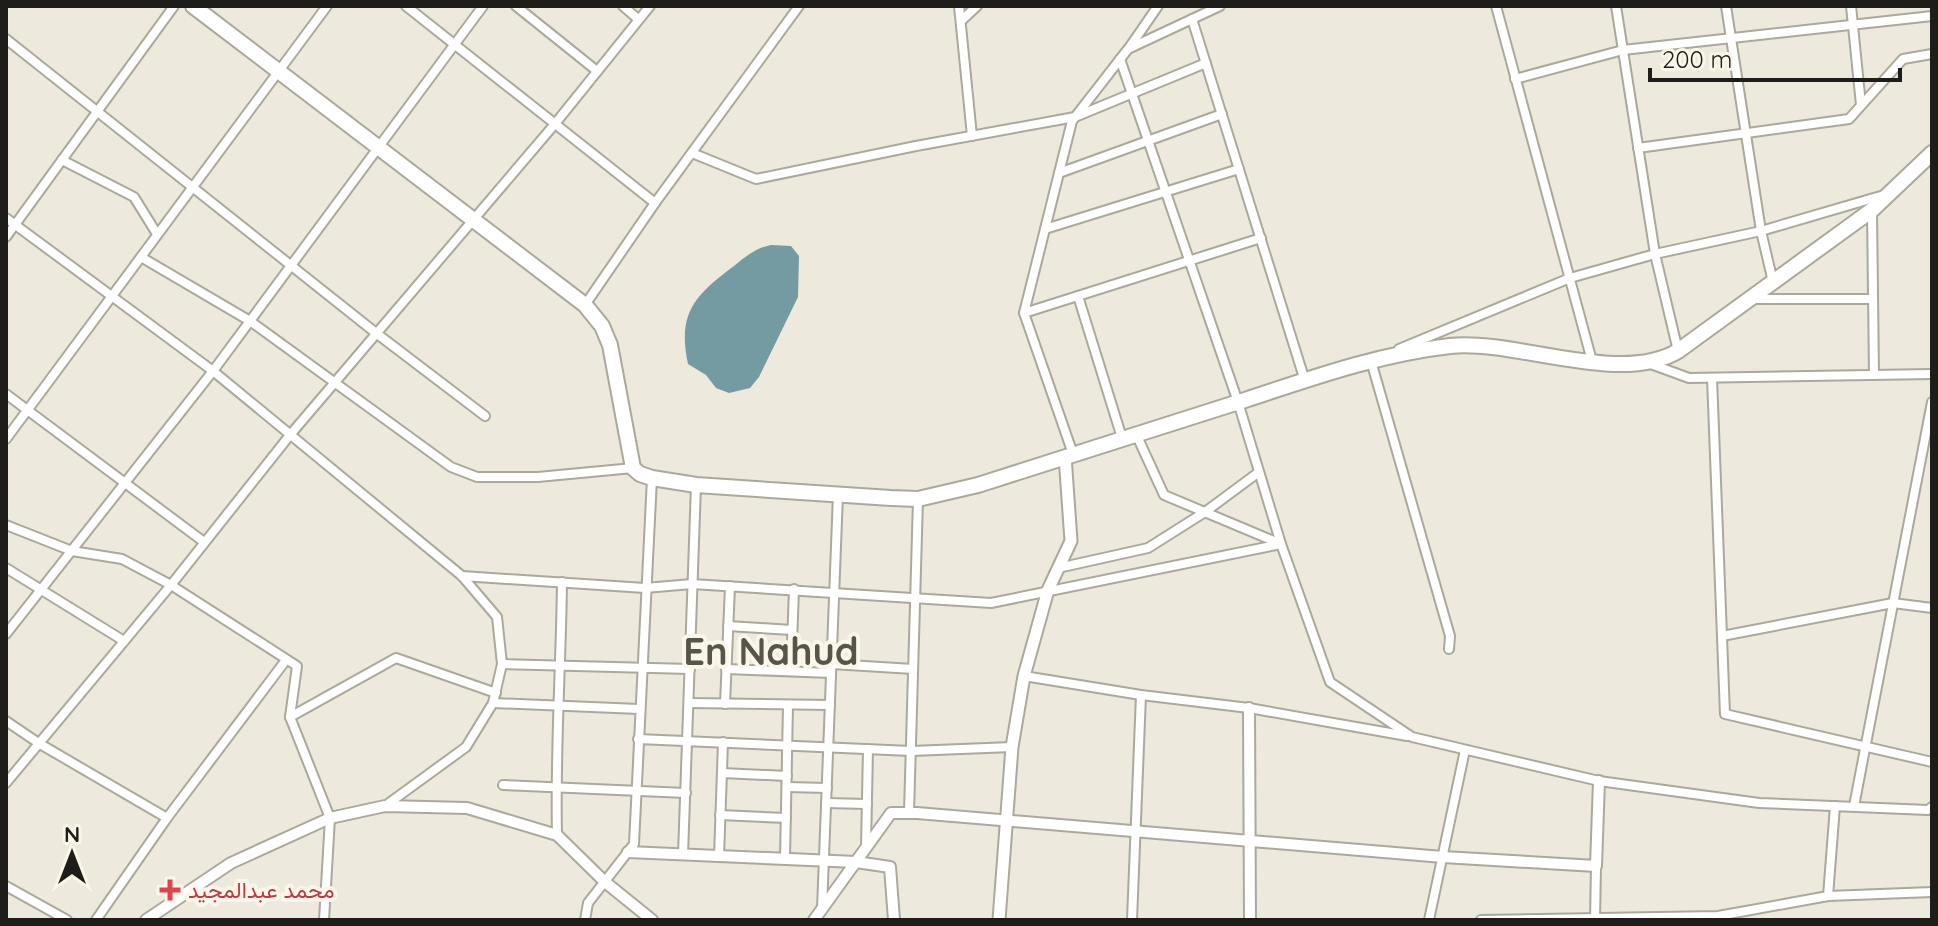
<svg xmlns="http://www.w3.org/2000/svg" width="1938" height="926" viewBox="0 0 1938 926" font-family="Quicksand,Vazirmatn,sans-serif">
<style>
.water{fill:#749ba2}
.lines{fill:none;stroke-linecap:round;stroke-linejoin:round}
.minor-casing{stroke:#aba89c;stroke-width:12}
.tertiary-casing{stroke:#aba89c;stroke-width:14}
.secondary-casing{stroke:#aba89c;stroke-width:15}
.trunk-casing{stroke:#aba89c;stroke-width:18}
.minor{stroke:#fff;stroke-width:8}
.tertiary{stroke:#fff;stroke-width:10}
.secondary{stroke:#fff;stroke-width:11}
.trunk{stroke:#fff;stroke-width:14}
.health-dot{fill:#e0444e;stroke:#faf7ea;stroke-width:3}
.labels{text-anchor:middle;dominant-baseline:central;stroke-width:8;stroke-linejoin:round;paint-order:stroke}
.health-label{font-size:22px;fill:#be3a42;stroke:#faf7ea;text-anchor:start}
.town-label{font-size:38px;font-weight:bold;fill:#575449;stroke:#faf7ea}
</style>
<rect width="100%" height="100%" fill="#ede9dd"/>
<path class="water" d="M771,245L791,246L799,256L798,297L759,377L750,388L729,393L716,388L706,375L688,364C677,313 695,295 734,266C746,256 756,248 771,245Z"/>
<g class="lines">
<defs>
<g id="minor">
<path d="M406,6L655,203"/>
<path d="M516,6L597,71"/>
<path d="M623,6L638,19"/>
<path d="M959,6L972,136"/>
<path d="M1496,6L1592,361"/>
<path d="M1616,6L1655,254L1678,351"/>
<path d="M1726,6L1761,231L1773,282"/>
<path d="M1851,6L1861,105"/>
<path d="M1192,19L1305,381"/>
<path d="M961,21L977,6"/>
<path d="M6,39L376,333L485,416"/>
<path d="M1129,48L1158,6"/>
<path d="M1515,79L1623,50L1932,16"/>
<path d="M1638,148L1849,119L1903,59L1932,54"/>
<path d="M692,153L756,179L916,146L1075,117L1206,63"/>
<path d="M62,160L134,197L157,234"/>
<path d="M1059,173L1222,114"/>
<path d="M1872,211L1874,375"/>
<path d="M6,218L213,371L462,576L497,617L502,664L493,703L466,747L385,806"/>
<path d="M1045,229L1239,169"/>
<path d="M6,237L174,6"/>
<path d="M141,257L250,321L451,467L477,477H538L633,468"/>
<path d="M1078,296L1122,438"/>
<path d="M1754,299H1873"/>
<path d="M585,305L655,203L799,6"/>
<path d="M1024,313L1261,238"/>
<path d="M1399,349L1570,278L1655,254L1761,231L1884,195"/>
<path d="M1371,361L1450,636L1449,649"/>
<path d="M1648,363L1689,378L1932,374"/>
<path d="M1712,378L1725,714L1932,762"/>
<path d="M6,394L204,542"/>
<path d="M1136,434L1164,495L1281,544L1330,682L1412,737L1599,781L1759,803L1928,810L1932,807"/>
<path d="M6,439L327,6"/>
<path d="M1073,454L1024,313L1072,121L1128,49L1220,6"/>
<path d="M6,525L72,551L122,559L171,585L297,666L290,717L330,818L324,920"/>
<path d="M6,568L124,641"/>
<path d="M1058,568L1148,548L1205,512L1259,472"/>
<path d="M462,576L645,588L692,584L991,603L1281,544L1238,402L1120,59"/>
<path d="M728,626L792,630"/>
<path d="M6,634L213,371L483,6"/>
<path d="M1722,636L1893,603L1932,608"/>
<path d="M502,664L690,669"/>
<path d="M832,664L913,669"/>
<path d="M726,669L831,673"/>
<path d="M791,671L794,589"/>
<path d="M1024,676L1141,695L1249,708L1407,736"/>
<path d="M493,703L639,709"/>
<path d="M689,703L830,705"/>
<path d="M725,704L730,586"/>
<path d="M290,717L396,658L496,693"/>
<path d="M6,721L40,744L167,818"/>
<path d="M638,739L911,751L1012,747"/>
<path d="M722,773L787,776"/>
<path d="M6,783L171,585L290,435L554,125L650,6"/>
<path d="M503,785L686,793"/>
<path d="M787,787L827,788"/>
<path d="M826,803L867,804"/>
<path d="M1854,806L1932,402"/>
<path d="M909,813L918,499"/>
<path d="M720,815L786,818"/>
<path d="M557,835C555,751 561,666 562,582"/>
<path d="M866,847L868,749"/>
<path d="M683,855L696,485"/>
<path d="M719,857L723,742"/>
<path d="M785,859L788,705"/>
<path d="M6,886L67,920"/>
<path d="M1828,896L1835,806"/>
<path d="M822,909L838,494"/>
<path d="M96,920L167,818L286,660"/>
<path d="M585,920L588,903L634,844L652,478"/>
<path d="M1132,920L1141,695"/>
<path d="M1429,920L1465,750"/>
<path d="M1481,920L1718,916L1828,896L1932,892"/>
<path d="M1595,920L1596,866"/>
</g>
<g id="tertiary">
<path d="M1249,708L1250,920"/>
<path d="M628,852L856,862L890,867L894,920"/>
<path d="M146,920L231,863L330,818L385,806L467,808L557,835L605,882L652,920"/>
<path d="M814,920L891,813H917L1443,857L1596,866L1599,781"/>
</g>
<path id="secondary" d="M999,920L1012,747L1024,676L1048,590L1071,541L1065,456"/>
<path id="trunk" d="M193,6L585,305L602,326L610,345L633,468L640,474L652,478L696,485L891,498L918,499L978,485C1067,456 1156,428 1245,400C1312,378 1379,354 1450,346C1516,339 1620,386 1678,351L1872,210L1932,153"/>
</defs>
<use href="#minor" class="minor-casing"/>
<use href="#tertiary" class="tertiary-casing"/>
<use href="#secondary" class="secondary-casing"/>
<use href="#trunk" class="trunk-casing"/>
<use href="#minor" class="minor"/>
<use href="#tertiary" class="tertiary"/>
<use href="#secondary" class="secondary"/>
<use href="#trunk" class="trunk"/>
</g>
<path class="health-dot" d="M166 878h8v8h8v8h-8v8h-8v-8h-8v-8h8z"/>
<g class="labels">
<g class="health-label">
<text x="188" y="890">محمد عبدالمجيد</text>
</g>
<g class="town-label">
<text x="771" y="651">En Nahud</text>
</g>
</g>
<rect width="1938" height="926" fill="none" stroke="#1f1d19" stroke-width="16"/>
<g transform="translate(72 854)" stroke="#faf7ea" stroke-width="6" paint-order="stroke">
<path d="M0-6L14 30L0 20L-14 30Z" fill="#1f1d19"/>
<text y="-12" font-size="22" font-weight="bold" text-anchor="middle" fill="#1f1d19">N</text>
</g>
<path d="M1650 68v12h250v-12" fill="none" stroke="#1f1d19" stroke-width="4"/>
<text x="1662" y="68" font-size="24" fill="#1f1d19" stroke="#faf7ea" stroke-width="6" paint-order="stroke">200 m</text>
</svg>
